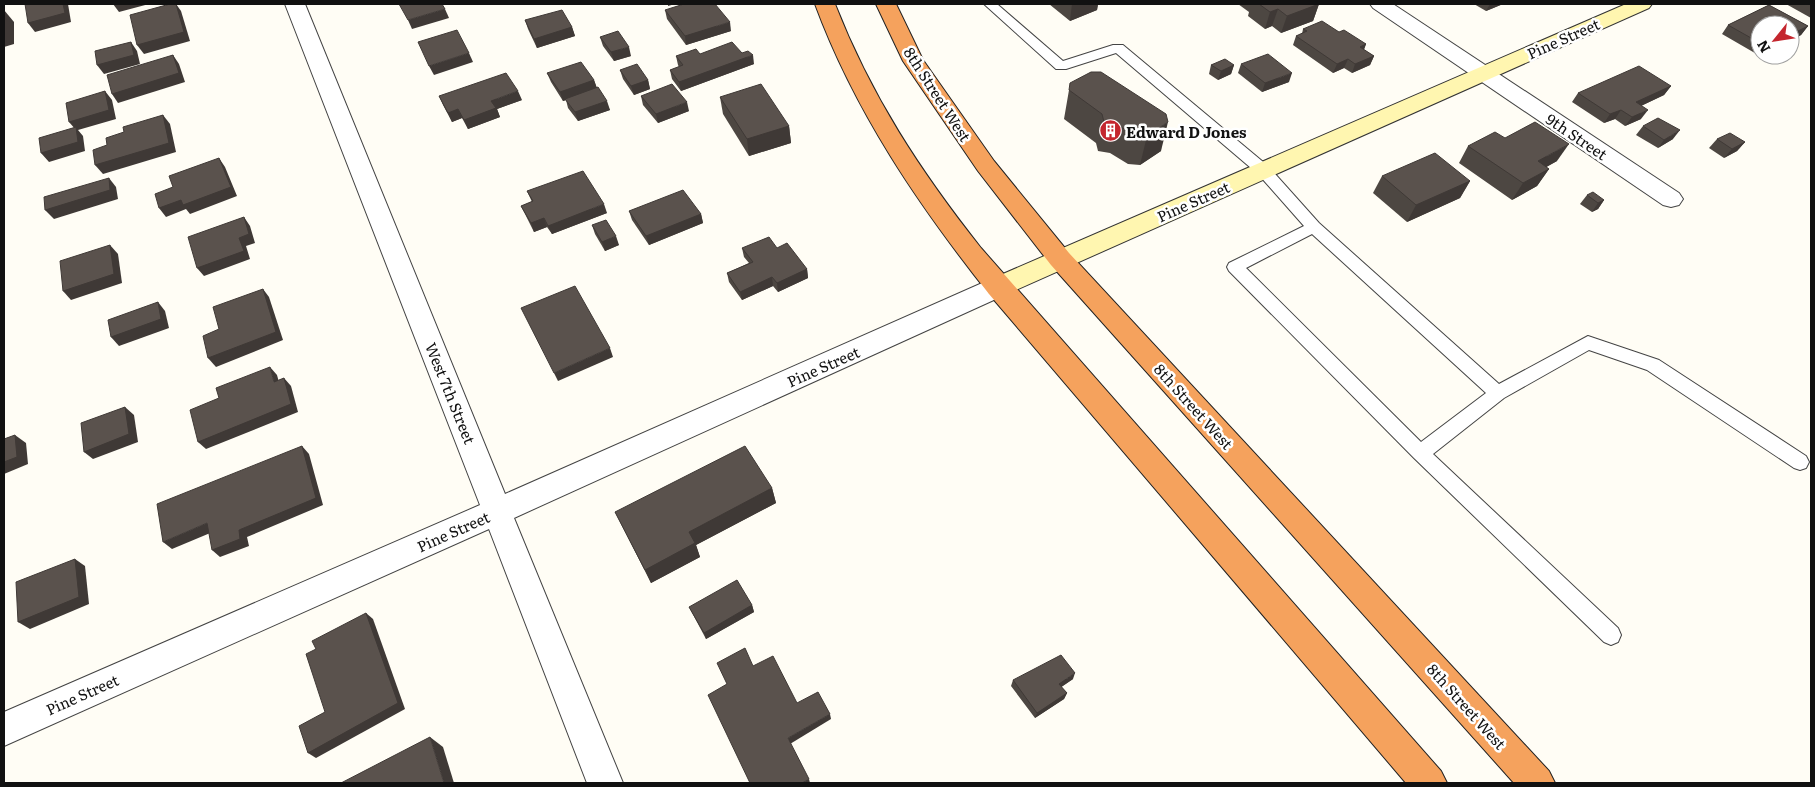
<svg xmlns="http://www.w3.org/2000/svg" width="1815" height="787" viewBox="0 0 1815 787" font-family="Literata,serif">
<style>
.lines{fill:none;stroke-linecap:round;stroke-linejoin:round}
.lane-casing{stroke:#444;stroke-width:2}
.street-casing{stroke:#444;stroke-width:2}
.secondary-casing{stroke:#333;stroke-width:2}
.highway-casing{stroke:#222;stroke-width:2}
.lane{fill:#fff;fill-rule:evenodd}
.street{fill:#fff;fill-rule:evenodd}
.secondary{fill:#fff6b0;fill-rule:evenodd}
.highway{fill:#f5a25d;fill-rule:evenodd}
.wall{fill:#4d4742}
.shaded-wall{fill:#3f3936}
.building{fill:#5a524d;stroke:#3f3936}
.labels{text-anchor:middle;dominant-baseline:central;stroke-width:5;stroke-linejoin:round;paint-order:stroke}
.street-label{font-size:15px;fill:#111;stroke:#fff}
.poi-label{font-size:15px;font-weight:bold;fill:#111;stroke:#fff;text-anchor:start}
</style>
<rect width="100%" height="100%" fill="#fffdf5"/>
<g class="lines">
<defs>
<path id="lane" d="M984,4H997L1063,61L1113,45H1123L1268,166L1319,223L1499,384L1588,336L1659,360L1806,456L1809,462L1806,468L1800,470L1794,468L1647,370L1589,350L1504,398L1433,454L1618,628L1621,635L1618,642L1611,645L1604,642L1414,458L1229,271L1227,267L1229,263L1304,226L1258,174L1116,53L1066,69H1056ZM1312,234L1486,393L1421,442L1246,268Z"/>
<g id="street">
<path d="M285,4H305L505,494L989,280L998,278L1007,280L1011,287L1007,294L514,518L623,783H587L489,529L4,746V712L480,505Z"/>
<path d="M1370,4H1393L1679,193L1683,199L1679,205L1671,207L1663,205L1373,8Z"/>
</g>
<path id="secondary" d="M1626,4H1652L1649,8L1007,294L998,296L989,294L985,287L989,280Z"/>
<g id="highway">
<path d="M815,4H835C871,96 920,171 981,248L1441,771L1447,783H1406L989,294C918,204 855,112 815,4Z"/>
<path d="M876,4H896L923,60L994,161L1069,253L1549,771L1555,783H1514L1051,265L978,171L903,61Z"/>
</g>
</defs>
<use href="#lane" class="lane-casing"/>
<use href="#street" class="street-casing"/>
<use href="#secondary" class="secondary-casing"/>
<use href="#highway" class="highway-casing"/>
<use href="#lane" class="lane"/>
<use href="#street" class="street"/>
<use href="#secondary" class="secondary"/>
<use href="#highway" class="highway"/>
</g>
<g class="wall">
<path d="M1049,4H1098L1097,10L1070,21Z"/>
<path d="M1238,4H1319L1313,21L1281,33L1272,26L1265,29L1248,16L1249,12Z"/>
<path d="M1474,4H1503L1486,11Z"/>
<path d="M1786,4H1811V18Z"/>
<path d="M1769,5L1808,26L1801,35L1790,41V25H1760V55H1762L1760,56L1722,34L1728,25Z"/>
<path d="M665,10L731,31L686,45L667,19Z"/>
<path d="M525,20L572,27L575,36L537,48L528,29Z"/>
<path d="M1303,29L1339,32L1366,44L1364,50L1374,56L1370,65L1352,73L1344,68L1333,73L1293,45L1296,36L1302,34Z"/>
<path d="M600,37L631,56L614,61L603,46Z"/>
<path d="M742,53L754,64L681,91L672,79L670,70L679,67L678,65L676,56L700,54Z"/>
<path d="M1241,64L1289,82L1262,92L1238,73Z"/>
<path d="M1211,65H1234L1231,74L1218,80L1209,74Z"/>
<path d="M620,70L648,80L650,89L634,95L623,79Z"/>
<path d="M1091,72L1161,151L1140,165L1128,164L1110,153L1098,151L1096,143L1064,119L1069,90Z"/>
<path d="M547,73L594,80L597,88L610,110L578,121L568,108L566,100L563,101L551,82Z"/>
<path d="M1671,86L1664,95L1641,106V119L1625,126L1615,119L1604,123L1572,102L1578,93Z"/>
<path d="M439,96L522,100L497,109L500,117L468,129L462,118L452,122L443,105Z"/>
<path d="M641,96L689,111L658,123L643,105Z"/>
<path d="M720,97L789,126L791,143L749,156L723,114Z"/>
<path d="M1643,126L1673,139L1658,148L1636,135Z"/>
<path d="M1505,138L1557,161L1546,167L1549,169L1537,186L1512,200L1459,163L1468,146Z"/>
<path d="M1717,139L1745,142L1737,151L1724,158L1709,148Z"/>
<path d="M1382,176L1470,181L1460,198L1407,222L1373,193Z"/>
<path d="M527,191L607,213L552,234L547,227L534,232L521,206L532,202Z"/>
<path d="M1587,195L1604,200L1598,209L1592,212L1580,204Z"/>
<path d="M629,211L701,214L703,223L649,245L632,220Z"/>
<path d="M592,225L619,245L605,251L595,234Z"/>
<path d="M742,248H777L807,269L808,278L778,292L773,286L742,300L729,282L727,273L749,263L744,257Z"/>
<path d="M772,488L776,503L696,545L700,557L651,583L615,512Z"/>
<path d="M752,605L754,612L706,639L689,607Z"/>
<path d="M1073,679L1061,687L1067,693L1064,699L1035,718L1011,686L1013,680Z"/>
</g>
<g class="shaded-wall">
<path d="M63,4H68L71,22L35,32L28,23Z"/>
<path d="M113,4H149L119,12Z"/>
<path d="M176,4L181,11L190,41L144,54L137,45Z"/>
<path d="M668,4H675L668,6Z"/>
<path d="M1072,4H1098L1097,10L1070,21Z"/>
<path d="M1319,4L1313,21L1281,33L1287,16Z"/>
<path d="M1490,4H1503L1486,11Z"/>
<path d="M445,9L449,18L412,29L408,20Z"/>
<path d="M1278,9L1272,26L1265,29L1270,12Z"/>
<path d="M4,10L14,22V44L4,47Z"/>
<path d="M730,22L731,31L686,45L685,36Z"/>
<path d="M1808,26L1801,35L1790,41V35Z"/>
<path d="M572,27L575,36L537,48L534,39Z"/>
<path d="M131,42L137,51L140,64L104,74L97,65Z"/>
<path d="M1366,44L1362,53L1360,47Z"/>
<path d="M629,47L631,56L614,61L611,52Z"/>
<path d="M469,53L473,62L434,75L429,66Z"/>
<path d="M173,55L179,64L185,82L118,103L112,94Z"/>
<path d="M753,55L754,64L681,91L679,82Z"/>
<path d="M1374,56L1370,65L1352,73L1355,64Z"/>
<path d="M1348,59L1344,68L1333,73L1337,64Z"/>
<path d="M1234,65L1231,74L1218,80L1221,71Z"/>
<path d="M1292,73L1289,82L1262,92L1265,83Z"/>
<path d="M594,80L597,89L563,101L560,92Z"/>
<path d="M648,80L650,89L634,95L631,86Z"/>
<path d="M1671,86L1664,95L1630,111L1636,102Z"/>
<path d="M105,91L112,100L116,119L78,130L83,136L85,151L49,162L41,153L76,130L69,122Z"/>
<path d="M518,91L522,100L497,109L500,117L468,129L464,120L491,101Z"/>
<path d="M607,101L610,110L578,121L575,112Z"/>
<path d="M687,102L689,111L658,123L656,114Z"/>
<path d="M458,109L462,118L452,122L448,113Z"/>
<path d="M1621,110L1615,119L1604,123L1610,114Z"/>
<path d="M1648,110L1641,119L1625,126L1632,117Z"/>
<path d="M163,115L170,124L176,152L103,174L95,165Z"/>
<path d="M1168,122L1161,151L1140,165L1147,136Z"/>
<path d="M789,126L791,143L749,156L747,139Z"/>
<path d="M1680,130L1673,139L1658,148L1664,140Z"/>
<path d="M1745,142L1737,151L1724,158L1732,149Z"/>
<path d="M1569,144L1557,161L1527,178L1538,161Z"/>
<path d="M219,158L225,167L237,196L190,214L186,209L166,217L159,208Z"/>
<path d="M1549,169L1537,186L1512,200L1523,183Z"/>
<path d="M109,178L116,187L118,199L54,219L45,210Z"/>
<path d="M1470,181L1460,198L1407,222L1416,205Z"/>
<path d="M1604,200L1598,209L1592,212L1598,203Z"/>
<path d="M604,204L607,213L552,234L548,226Z"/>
<path d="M701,214L703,223L649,245L646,236Z"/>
<path d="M244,217L250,226L255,243L246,246L250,259L204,276L197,268L239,238Z"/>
<path d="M544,218L547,227L534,232L531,223Z"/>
<path d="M616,236L619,245L605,251L602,242Z"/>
<path d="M110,245L118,254L122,283L71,300L63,291Z"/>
<path d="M807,269L808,278L778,292L777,283Z"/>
<path d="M772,277L773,286L742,300L740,292Z"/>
<path d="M263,289L269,297L283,340L216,367L208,358Z"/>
<path d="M158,302L165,311L169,328L119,346L111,337Z"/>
<path d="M610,348L613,357L558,381L554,373Z"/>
<path d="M270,367L277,375L281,390L274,382Z"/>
<path d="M284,378L291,386L298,412L206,449L198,442Z"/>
<path d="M125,407L134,415L138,442L93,459L84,452Z"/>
<path d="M15,435L26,443L28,464L4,474V462Z"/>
<path d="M302,446L309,454L323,505L247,537L249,546L220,557L212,550L239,530Z"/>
<path d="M772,488L776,503L696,545L700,557L651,583L645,570L689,532Z"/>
<path d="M207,523L215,531L172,549L163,542Z"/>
<path d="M75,559L85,566L89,604L30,629L18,622Z"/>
<path d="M752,605L754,612L706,639L704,633Z"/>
<path d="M366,613L373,619L405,709L316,758L308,753Z"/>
<path d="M1075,673L1073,679L1057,690L1059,684Z"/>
<path d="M1067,693L1064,699L1035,718L1037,713Z"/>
<path d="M830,714L831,719L790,744L788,738Z"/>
<path d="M430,737L443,747L454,783H444Z"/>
<path d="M809,779L810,783H802Z"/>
</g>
<g class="building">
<path d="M25,4H63L65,13L28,23Z"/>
<path d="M170,4H176L184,32L137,45L130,15Z"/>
<path d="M399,4H442L445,9L408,20Z"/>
<path d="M684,4H715L730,22L685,36L665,10Z"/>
<path d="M1259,4H1319L1287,16L1278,9L1270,12Z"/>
<path d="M1769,5L1808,26L1790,35V25H1760V43L1728,25Z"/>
<path d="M562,10L572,27L534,39L525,20Z"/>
<path d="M1322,21L1339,32L1344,30L1366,44L1360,47L1374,56L1355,64L1348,59L1337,64L1296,36L1307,31L1303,29Z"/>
<path d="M457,30L469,53L429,66L418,42Z"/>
<path d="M618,31L629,47L611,52L600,37Z"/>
<path d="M131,42L134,55L97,65L95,51Z"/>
<path d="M732,42L742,53L748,51L753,55L679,82L670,70L683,65L676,56L696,49L700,54Z"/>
<path d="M1268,54L1292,73L1265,83L1241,64Z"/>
<path d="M173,55L179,73L112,94L107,75Z"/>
<path d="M1225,59L1234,65L1221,71L1211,65Z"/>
<path d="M581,62L594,80L560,92L547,73Z"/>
<path d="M637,64L648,80L631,86L620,70Z"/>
<path d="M1639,66L1671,86L1636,102L1648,110L1632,117L1621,110L1610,114L1578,93Z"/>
<path d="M1091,72H1101L1166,114L1168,122L1147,136L1134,135L1116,124L1104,122L1102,114L1069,90L1070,83Z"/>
<path d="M506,73L518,91L491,101L496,108L464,120L458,109L448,113L439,96Z"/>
<path d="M672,84L687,102L656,114L641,96Z"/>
<path d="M761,84L789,126L747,139L720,97Z"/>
<path d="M598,87L607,101L575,112L565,99Z"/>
<path d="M105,91L109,110L69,122L66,103Z"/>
<path d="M163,115L169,143L95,165L93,150L107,145L106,138L124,132L123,127Z"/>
<path d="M1658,118L1680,130L1664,140L1643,126Z"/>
<path d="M1535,122L1569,144L1538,161L1549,169L1523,183L1468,146L1495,132L1505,138Z"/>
<path d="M76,127L78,142L41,153L39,138Z"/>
<path d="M1730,133L1745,142L1732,149L1717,139Z"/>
<path d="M1435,153L1470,181L1416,205L1382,176Z"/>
<path d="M219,158L231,187L183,205L181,200L159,208L155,194L173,187L169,176Z"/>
<path d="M583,171L604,204L548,226L544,218L531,223L521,206L533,201L527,191Z"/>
<path d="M109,178L110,190L45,210L44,197Z"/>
<path d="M683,190L701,214L646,236L629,211Z"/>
<path d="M1593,192L1604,200L1598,203L1587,195Z"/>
<path d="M244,217L249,234L239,238L244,251L197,268L188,237Z"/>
<path d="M606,220L616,236L602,242L592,225Z"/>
<path d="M769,237L777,248L787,243L807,269L777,283L772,277L740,292L727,273L753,262L742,248Z"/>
<path d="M110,245L114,274L63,291L60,261Z"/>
<path d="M575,286L610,348L554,373L521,308Z"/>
<path d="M263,289L276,332L208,358L203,336L219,329L213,307Z"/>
<path d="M158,302L161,319L111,337L108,320Z"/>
<path d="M270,367L274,382L284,378L291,404L198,442L190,410L219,398L216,388Z"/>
<path d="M125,407L129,434L84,452L81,423Z"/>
<path d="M15,435L17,457L4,462V439Z"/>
<path d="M302,446L316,498L239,530L240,539L212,550L207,523L163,542L157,504Z"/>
<path d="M745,446L772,488L689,532L695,543L645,570L615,512Z"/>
<path d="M75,559L79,597L18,622L16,582Z"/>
<path d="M737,580L752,605L704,633L689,607Z"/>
<path d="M366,613L398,703L308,753L299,726L325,712L306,654L316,649L312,641Z"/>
<path d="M745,648L753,666L773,656L797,703L818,692L830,714L788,738L809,779L802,783H750L708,695L727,684L717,663Z"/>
<path d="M1061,655L1075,673L1059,684L1067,693L1037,713L1013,680Z"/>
<path d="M430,737L444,783H341Z"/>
</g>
<defs>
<symbol id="building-disc" viewBox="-11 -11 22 22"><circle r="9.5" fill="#c4262e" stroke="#fff"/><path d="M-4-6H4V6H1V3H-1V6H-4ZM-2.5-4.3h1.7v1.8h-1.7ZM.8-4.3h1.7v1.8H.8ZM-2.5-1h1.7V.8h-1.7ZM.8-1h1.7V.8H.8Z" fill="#fff"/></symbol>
</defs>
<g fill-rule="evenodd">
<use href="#building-disc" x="1098" y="118" width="25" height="25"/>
</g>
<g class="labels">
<g class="street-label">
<text transform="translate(1563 38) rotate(-24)">Pine Street</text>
<text transform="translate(938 94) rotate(57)">8th Street West</text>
<text transform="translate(1577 136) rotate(34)">9th Street</text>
<text transform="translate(1193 201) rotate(-24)">Pine Street</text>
<text transform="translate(823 366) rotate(-24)">Pine Street</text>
<text transform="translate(451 393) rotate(68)">West 7th Street</text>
<text transform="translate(1194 406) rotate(48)">8th Street West</text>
<text transform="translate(453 531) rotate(-24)">Pine Street</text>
<text transform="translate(82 694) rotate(-24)">Pine Street</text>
<text transform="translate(1467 706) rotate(48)">8th Street West</text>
</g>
<g class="poi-label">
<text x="1126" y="131">Edward D Jones</text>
</g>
</g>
<rect width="1815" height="787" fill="none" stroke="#111111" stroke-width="10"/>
<g transform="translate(1775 40) rotate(240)"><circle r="24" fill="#ffffff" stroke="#a0a0a0"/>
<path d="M0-4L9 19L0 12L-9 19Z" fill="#c4262e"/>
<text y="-8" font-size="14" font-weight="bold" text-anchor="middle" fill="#111111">N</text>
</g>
</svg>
